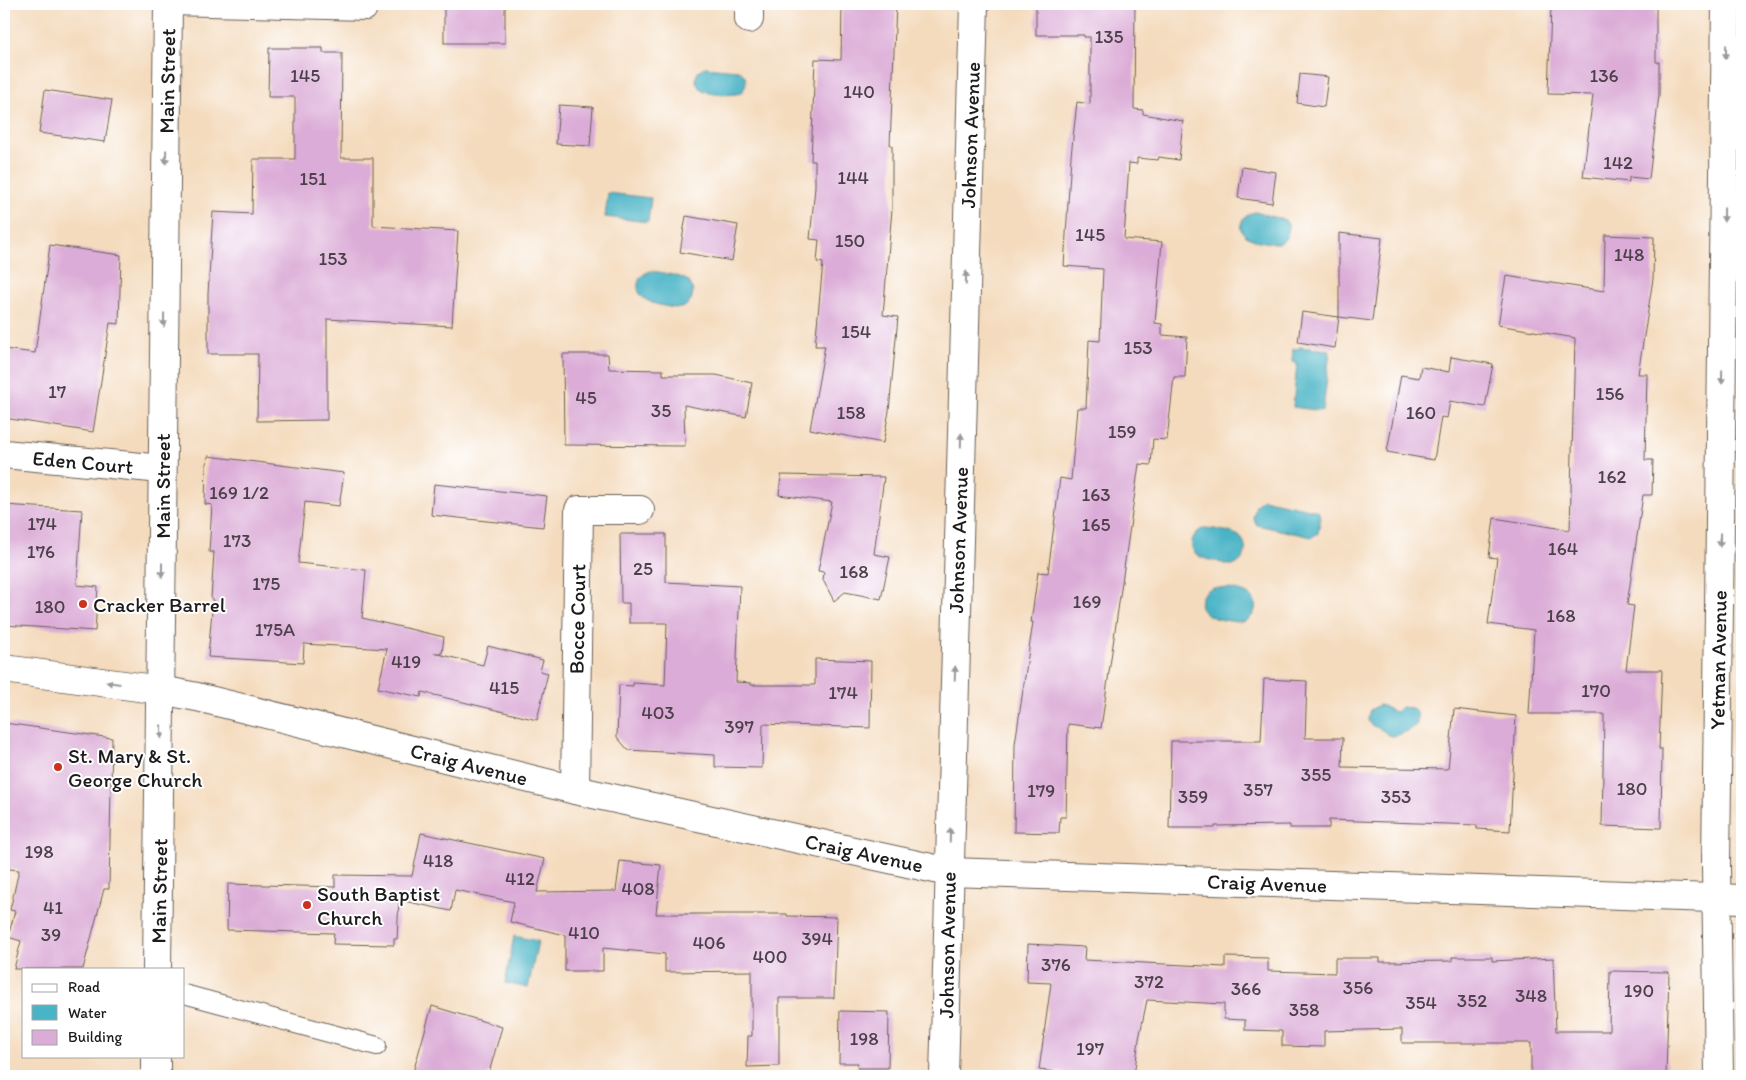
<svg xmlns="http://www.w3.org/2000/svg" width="1746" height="1080" viewBox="0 0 1746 1080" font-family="Itim,sans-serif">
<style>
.water{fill:#48b4c6;stroke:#326871}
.building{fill:#dbacd7}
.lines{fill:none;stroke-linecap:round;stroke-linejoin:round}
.service-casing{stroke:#685f55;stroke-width:20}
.minor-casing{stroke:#685f55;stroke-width:30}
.tertiary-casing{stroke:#685f55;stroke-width:30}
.service{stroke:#fff;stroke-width:18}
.minor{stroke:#fff;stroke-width:28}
.tertiary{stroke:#fff;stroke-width:28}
.oneway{fill:#999}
.poi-dot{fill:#c8321e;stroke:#fff;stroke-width:2}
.labels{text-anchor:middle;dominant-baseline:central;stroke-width:4;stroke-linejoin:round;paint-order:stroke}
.number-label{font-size:19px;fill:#4c404b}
.street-label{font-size:21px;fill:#1c1c1c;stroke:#fff}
.poi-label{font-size:21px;fill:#1c1c1c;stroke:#fff;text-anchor:start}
</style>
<rect width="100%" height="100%" fill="#fff"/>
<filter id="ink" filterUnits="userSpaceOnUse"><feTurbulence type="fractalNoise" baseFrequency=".02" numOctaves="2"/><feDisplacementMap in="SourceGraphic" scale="10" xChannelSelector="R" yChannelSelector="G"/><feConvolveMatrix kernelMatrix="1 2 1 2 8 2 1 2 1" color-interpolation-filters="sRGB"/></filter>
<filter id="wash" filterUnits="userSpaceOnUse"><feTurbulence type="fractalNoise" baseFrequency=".0096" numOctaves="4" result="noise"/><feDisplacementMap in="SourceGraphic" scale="20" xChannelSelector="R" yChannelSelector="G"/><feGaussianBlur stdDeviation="1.12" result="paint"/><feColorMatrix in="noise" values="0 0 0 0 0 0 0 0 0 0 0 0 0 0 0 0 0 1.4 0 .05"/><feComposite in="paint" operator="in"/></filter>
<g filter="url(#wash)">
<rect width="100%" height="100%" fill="#f4dbbe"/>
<g class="water">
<path d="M705,67L738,70C748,75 748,85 741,93C729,96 696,97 696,79C696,73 700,69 705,67Z"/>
<path d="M608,193L651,198L648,222L605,217Z"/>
<path d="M1255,212L1285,220L1289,226L1287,238C1284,240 1281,243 1277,243C1269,243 1251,241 1245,235C1235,227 1244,214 1255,212Z"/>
<path d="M651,271C659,272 683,276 688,281C698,291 691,310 676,308C662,306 636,303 638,284C639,277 644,273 651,271Z"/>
<path d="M1299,347L1330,350L1323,411L1293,407L1297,363L1292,362L1293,349H1299Z"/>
<path d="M1263,499L1318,511L1321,517L1318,533L1312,537L1257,525L1253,518L1256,505Z"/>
<path d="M1205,528C1214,529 1231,531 1239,536C1250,545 1246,565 1230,565C1226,565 1220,562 1215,561C1203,559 1187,554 1193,538C1196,532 1200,530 1205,528Z"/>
<path d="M1213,588C1223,588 1240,589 1249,595C1261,603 1255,620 1241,622C1229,621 1195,619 1201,599C1203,593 1207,590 1213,588Z"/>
<path d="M1379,705C1386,706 1390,711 1396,712L1401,707L1412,708L1417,713V724C1413,729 1398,736 1392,736C1387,735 1385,732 1382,730C1372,725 1364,725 1370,710Z"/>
<path d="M514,936L538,941L528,988L505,983Z"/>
</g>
<g id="blocks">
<g class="building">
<rect x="444" y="4" width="61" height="39"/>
<path d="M842,4H896L890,145H892V209L883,315L898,317L889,411L883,443L810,429L825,346H815L823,263L817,262L819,240L810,239L815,187V161H811L815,59L841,60Z"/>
<path d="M1036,4H1135L1134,109L1143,110V114L1183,121L1179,160L1159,157L1158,160L1137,158V164L1129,163L1124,239L1162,242L1155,323L1162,324V335L1187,337L1185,377H1174L1167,440L1153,439L1151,465L1139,464L1101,728L1068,724L1066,817H1060L1059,833L1014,832L1015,744L1033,622H1031L1038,572L1048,573L1060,478L1071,480L1077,408H1086L1089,340L1100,341L1103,269L1064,266L1071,156L1077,102L1090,104V37H1084V35H1036Z"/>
<path d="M1566,4H1656V62H1659V95L1649,179L1629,177V182L1583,177L1593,95L1548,94L1551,7H1566Z"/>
<path d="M269,48H323V53H342L341,158H373V226L458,231L452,326L327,319V420L257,421L258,354H208V294L213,212L252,214L253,159H295V97H268Z"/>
<path d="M1300,74L1328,77L1324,107L1297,103Z"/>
<path d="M45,90L112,100L105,142L39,133Z"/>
<path d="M559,105L593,107L590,146L556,144Z"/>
<path d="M1242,167L1276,172L1272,203L1238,198Z"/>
<path d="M686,216L738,225L732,261L680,252Z"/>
<path d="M1339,233L1382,238L1372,321L1339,317Z"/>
<path d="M1605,235L1654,237L1653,279L1638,374H1647L1645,460H1653L1652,495H1643L1627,605L1634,606L1626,670H1662L1659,749H1662L1661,828L1602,826L1604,714H1529L1534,630L1488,624L1497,558L1489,557L1494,518L1570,530L1575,338L1498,325L1506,276L1604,291Z"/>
<path d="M50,245L121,255L119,324L110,323L93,432L4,418V349L35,353Z"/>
<path d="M1302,312L1339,317L1335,348L1298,342Z"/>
<path d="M563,354H608L609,369L663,370V375H716L752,383L746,417L684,405L685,446L564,445Z"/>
<path d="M1451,357L1493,364L1485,407L1450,401L1447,418L1441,417L1434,460L1387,452L1401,375L1419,378L1421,367L1449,372Z"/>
<path d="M208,456L344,473L339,506L305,502L298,563L366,570L362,618L444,637L442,653H434L483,665L488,646L543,660L540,671L548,673L537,720L422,692L421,697L378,688L387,649L304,644L303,663L208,657L213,599H211L214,552H209L212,505L205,504L206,463L207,464Z"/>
<path d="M781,475L884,477L874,554L890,557L881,599L845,592L834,601L823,580L824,572L818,571L832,502L779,495Z"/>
<path d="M434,484L547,496L543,527L431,515Z"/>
<path d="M4,505L82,510L77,585L98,587L95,631L4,625Z"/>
<path d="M620,534H666V582L740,586L736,682L751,683V685H815V659L871,661L870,728L763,724L762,768L715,767V755L628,750L617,737L619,685L633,686V683L665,685L667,623H629V603H621Z"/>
<path d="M1264,679L1307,681L1305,738H1343L1342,767L1448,769L1454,709L1516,716L1510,831L1477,829V825L1329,820V828H1290V825L1215,826V828H1169L1171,741H1261Z"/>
<path d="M4,723L112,738L109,889H104L83,969H14L21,941L8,937L15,911L10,910L19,870L9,869V867L4,866Z"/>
<path d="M421,833L545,859L537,892L616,891L620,861L661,865L656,914H787V916L837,917L834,998H779V1066L747,1067L748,1036H752V971L665,972V954L603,948V971H565V935L510,922L514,902L455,890L451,911L399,900L397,939H394V945L333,944L334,933L227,930L228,884L335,887V875L412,876Z"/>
<path d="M1028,944L1085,947L1084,960L1225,967V957L1268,958V971L1335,973V958H1380V962L1452,961V957H1492V961L1553,958L1556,1031H1609L1610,971L1669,972L1666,1076H1531V1043H1402V1029L1324,1031V1047L1282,1046V1031L1245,1030V1020L1224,1019V1004L1147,1000L1139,1039L1134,1076H1089L1039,1070L1051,983L1027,982Z"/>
<path d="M432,1006L502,1027L488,1076H412Z"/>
<path d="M840,1011L889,1012L888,1068H857L858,1063H839Z"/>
</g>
</g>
</g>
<g filter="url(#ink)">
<use href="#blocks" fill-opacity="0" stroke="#685f55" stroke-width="1"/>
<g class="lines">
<defs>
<g id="service">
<path d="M168,6L367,11V4"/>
<path d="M184,994L377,1046"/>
</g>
<g id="minor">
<path d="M749,19V4"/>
<path d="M4,454L162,469"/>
<path d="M4,669L161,690L197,697L575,790L949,872L1742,899"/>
<path d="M575,790L579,510H640"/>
<path d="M944,1076L974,4"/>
</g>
<g id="tertiary">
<path d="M157,969L168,4"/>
<path d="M156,1076V1056"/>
<path d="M1719,1076L1716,866L1726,4"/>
</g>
</defs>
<use href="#service" class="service-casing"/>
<use href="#minor" class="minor-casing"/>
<use href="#tertiary" class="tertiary-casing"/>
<use href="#service" class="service"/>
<use href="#minor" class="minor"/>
<use href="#tertiary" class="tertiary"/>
</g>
<defs><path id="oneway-solid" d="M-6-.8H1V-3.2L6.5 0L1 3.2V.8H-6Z" transform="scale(1.25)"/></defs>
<g class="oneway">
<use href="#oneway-solid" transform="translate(1726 52) rotate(91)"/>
<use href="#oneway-solid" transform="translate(166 157) rotate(91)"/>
<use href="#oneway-solid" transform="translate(1724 215) rotate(91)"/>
<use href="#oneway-solid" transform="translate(966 278) rotate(-88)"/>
<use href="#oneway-solid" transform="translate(164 320) rotate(91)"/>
<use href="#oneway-solid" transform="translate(1722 377) rotate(91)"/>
<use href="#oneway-solid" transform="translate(961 440) rotate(-88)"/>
<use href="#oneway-solid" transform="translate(1720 540) rotate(91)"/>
<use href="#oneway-solid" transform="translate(162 570) rotate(90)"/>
<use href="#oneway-solid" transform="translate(955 673) rotate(-88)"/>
<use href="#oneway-solid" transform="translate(113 683) rotate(-172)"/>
<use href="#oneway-solid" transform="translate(161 732) rotate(91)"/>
<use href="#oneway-solid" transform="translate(950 835) rotate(-88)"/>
</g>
</g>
<g class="poi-dot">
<circle cx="83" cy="604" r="5"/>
<circle cx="58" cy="767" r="5"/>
<circle cx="307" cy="905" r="5"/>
</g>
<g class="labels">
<g class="number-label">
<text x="1109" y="36">135</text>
<text x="305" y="75">145</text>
<text x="1604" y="75">136</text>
<text x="859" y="91">140</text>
<text x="1618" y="162">142</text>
<text x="853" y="177">144</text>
<text x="313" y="178">151</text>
<text x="1090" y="234">145</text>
<text x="850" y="240">150</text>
<text x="1629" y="254">148</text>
<text x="333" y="258">153</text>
<text x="856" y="331">154</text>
<text x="1138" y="347">153</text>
<text x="57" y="391">17</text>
<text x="1610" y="393">156</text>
<text x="586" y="397">45</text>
<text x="661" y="410">35</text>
<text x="851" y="412">158</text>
<text x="1421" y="412">160</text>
<text x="1122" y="431">159</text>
<text x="1612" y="476">162</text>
<text x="239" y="492">169 1/2</text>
<text x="1096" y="494">163</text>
<text x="42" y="523">174</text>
<text x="1096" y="524">165</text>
<text x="237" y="540">173</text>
<text x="1563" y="548">164</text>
<text x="41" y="551">176</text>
<text x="643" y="568">25</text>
<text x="854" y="571">168</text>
<text x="266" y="583">175</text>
<text x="1087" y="601">169</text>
<text x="50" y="606">180</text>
<text x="1561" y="615">168</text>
<text x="275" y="629">175A</text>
<text x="406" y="661">419</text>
<text x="504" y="687">415</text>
<text x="1596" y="690">170</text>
<text x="843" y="692">174</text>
<text x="658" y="712">403</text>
<text x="739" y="726">397</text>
<text x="1316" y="774">355</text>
<text x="1632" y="788">180</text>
<text x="1258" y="789">357</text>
<text x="1041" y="790">179</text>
<text x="1193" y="796">359</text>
<text x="1396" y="796">353</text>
<text x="39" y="851">198</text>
<text x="438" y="860">418</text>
<text x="520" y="878">412</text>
<text x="638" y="888">408</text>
<text x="53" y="907">41</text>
<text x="584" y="932">410</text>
<text x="51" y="934">39</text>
<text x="817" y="938">394</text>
<text x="709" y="942">406</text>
<text x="770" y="956">400</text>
<text x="1056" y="964">376</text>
<text x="1149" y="981">372</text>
<text x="1358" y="987">356</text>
<text x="1246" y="988">366</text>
<text x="1639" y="990">190</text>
<text x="1531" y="995">348</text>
<text x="1472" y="1000">352</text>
<text x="1421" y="1002">354</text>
<text x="1304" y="1009">358</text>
<text x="864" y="1038">198</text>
<text x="1090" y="1048">197</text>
</g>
<g class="street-label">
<text transform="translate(167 81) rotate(-89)">Main Street</text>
<text transform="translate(970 135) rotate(-88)">Johnson Avenue</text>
<text transform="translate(83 462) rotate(5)">Eden Court</text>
<text transform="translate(162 486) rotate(-90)">Main Street</text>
<text transform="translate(958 540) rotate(-88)">Johnson Avenue</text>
<text transform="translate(577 619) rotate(-89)">Bocce Court</text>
<text transform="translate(1718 660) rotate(-89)">Yetman Avenue</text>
<text transform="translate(469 764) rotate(14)">Craig Avenue</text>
<text transform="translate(864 853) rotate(12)">Craig Avenue</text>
<text transform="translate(1267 883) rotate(2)">Craig Avenue</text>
<text transform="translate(159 891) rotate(-89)">Main Street</text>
<text transform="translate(947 945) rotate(-89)">Johnson Avenue</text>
</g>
<g class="poi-label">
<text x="93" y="604">Cracker Barrel</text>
<text x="68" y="755">St. Mary &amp; St.<tspan x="68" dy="24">George Church</tspan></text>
<text x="317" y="893">South Baptist<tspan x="317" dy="24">Church</tspan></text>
</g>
</g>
<rect width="1746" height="1080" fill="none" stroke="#fff" stroke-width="20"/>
<rect x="22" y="968" width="162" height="90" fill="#ffffff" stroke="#a4a4a4"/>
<rect x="32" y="984" width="25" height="8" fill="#ffffff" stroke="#a4a4a4"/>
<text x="68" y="992" font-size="15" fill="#1c1c1c">Road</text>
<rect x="32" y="1005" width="25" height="15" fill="#48b4c6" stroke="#a4a4a4"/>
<text x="68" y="1018" font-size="15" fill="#1c1c1c">Water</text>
<rect x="32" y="1030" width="25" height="15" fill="#dbacd7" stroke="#a4a4a4"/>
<text x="68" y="1042" font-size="15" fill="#1c1c1c">Building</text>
</svg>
